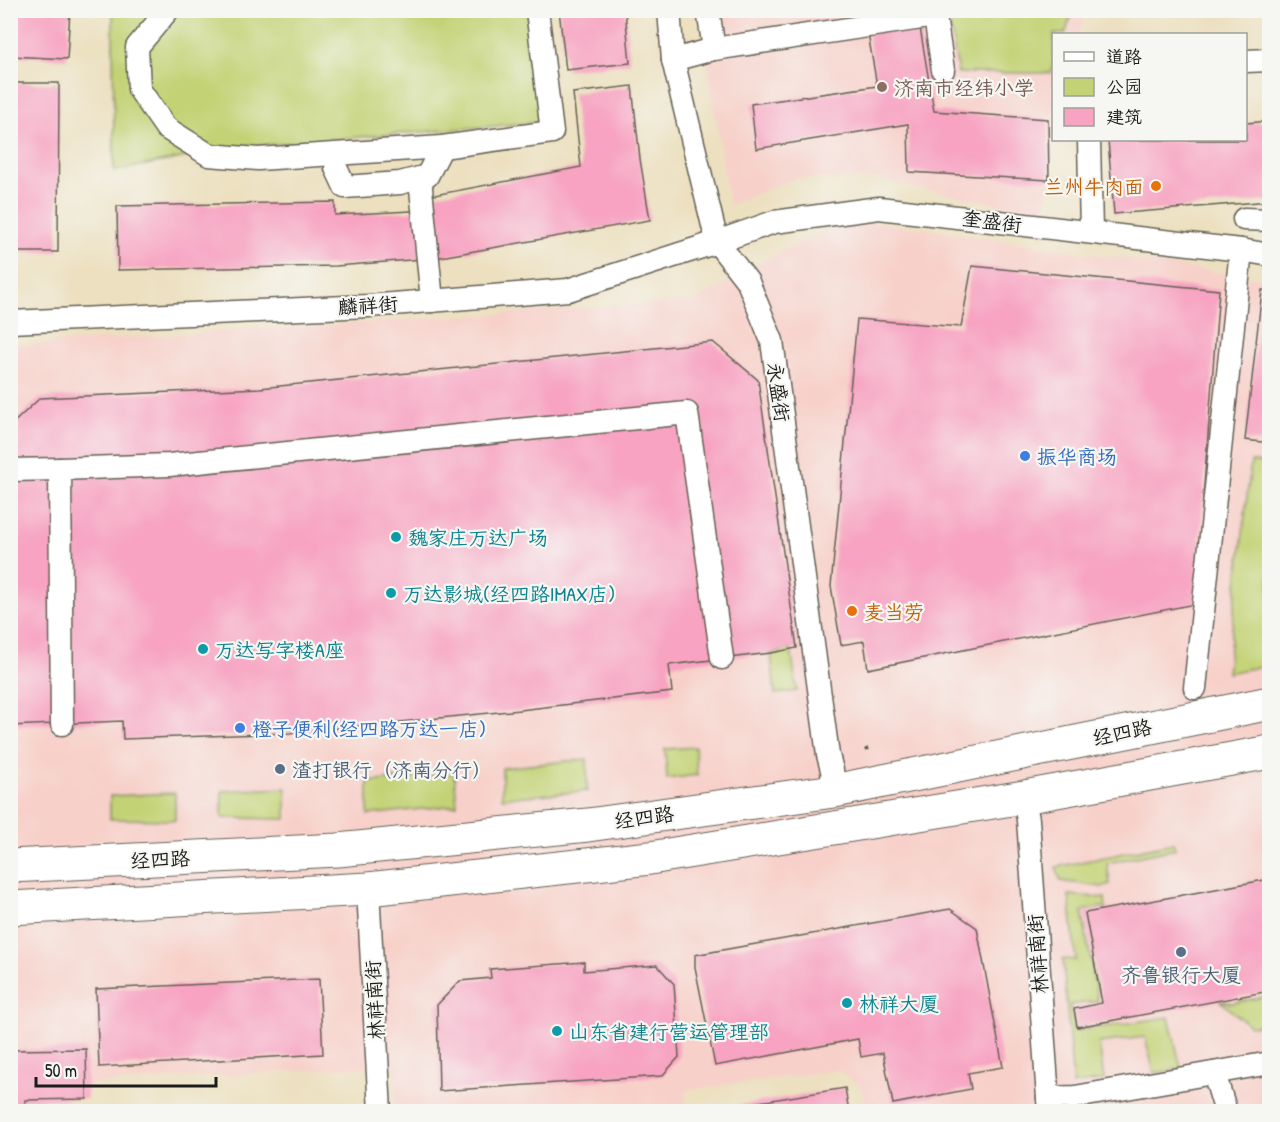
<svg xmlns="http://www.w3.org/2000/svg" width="1280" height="1122" viewBox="0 0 1280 1122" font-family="'Patrick Hand','LXGW WenKai TC',sans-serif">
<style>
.built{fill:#f7d0c9}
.green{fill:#c3d275;stroke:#707748;stroke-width:1.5}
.building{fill:#f7a3c1}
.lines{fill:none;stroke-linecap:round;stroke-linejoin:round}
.street-casing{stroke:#656155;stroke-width:25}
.secondary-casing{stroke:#656155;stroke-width:35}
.path{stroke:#656155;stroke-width:4;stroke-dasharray:4.5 4.5;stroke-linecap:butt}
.street{stroke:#fff;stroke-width:22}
.secondary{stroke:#fff;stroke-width:33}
.education-dot{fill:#8d6e63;stroke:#f6f6f2;stroke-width:2}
.food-dot{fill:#e8710a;stroke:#f6f6f2;stroke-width:2}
.shop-dot{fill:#3f7fe0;stroke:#f6f6f2;stroke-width:2}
.culture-dot{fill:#0f9aa8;stroke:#f6f6f2;stroke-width:2}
.service-dot{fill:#5c6f8a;stroke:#f6f6f2;stroke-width:2}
.labels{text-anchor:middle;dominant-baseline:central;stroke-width:4.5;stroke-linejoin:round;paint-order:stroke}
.education-label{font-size:20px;fill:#785e54;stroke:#f6f6f2;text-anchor:start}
.food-label{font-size:20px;fill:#c56008;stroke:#f6f6f2;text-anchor:end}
.street-label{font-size:20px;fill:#1c1c1c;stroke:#f6f6f2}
.shop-label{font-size:20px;fill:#366cbe;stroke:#f6f6f2;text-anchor:start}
.culture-label{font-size:20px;fill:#0d838f;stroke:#f6f6f2;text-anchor:start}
.service-label{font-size:20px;fill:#4e5e75;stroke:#f6f6f2;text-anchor:start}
</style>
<rect width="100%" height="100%" fill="#f6f6f2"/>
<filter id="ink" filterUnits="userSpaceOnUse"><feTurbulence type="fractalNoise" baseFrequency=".0167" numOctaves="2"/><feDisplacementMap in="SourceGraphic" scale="12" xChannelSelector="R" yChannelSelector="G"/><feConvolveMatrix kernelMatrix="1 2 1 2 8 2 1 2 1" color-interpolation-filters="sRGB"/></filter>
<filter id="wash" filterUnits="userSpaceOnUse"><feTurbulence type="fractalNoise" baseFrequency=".008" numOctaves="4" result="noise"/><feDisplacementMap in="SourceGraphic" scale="24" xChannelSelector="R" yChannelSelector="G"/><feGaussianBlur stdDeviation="1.35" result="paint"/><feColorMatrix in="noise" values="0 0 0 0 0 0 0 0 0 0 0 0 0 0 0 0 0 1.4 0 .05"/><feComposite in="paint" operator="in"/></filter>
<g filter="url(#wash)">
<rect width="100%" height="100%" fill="#ece0c0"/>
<g class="built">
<path d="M700,11H1087L1078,34H1054V140L1045,214L876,179L796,178L729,205Z"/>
<path d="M858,219L1269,280V1111L1070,1112L1069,1107L1037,1112L866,1111L862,1087L838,1070L686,1090L685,1112L395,1111L394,1065L11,1089V344H31L695,301L783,250Z"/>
</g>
<g class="green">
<path d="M113,11H527L541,122L238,147L114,171Z"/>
<path d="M948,11V10L1073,11L1065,34H1054L1053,66L1051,73H958Z"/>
<path d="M1251,462L1269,463V665L1227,673Z"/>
<path d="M791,649L797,691L775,694L771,654Z"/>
<path d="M695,747L697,775L667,779L665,749Z"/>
<path d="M587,759V791L502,798V768Z"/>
<path d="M454,773L457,805L368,815V782Z"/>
<path d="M286,788V819L222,818V791Z"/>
<path d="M175,793V820L110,819V796Z"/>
<path d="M1174,843L1175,849L1107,863L1110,884L1102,887L1061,881L1056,867Z"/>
<path d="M1069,895L1105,898L1106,910L1102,907L1082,911L1098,1001L1070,1005L1075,1031L1169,1017L1181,1069L1154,1073L1145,1037L1099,1043L1104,1080L1073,1085L1063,959L1076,960Z"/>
<path d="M1269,996V1024L1250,1026L1220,1001L1232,1003Z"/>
</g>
<g id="blocks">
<g class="building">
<path d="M10,10H70L67,59L10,56Z"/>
<path d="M559,10H625L630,63L566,70Z"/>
<path d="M864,10H917L934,111L1048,119L1049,180L909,172L908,124L756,149L751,104L877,86Z"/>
<path d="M10,83H59L58,252H10Z"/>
<path d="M632,86L640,159L650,220L435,258L336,266L118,270L117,206L335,202V215L430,210L429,196L581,167L573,93Z"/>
<path d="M1270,121V201L1114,214L1108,140H1246V123Z"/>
<path d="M972,266L1219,290L1195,604L868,669L864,641L841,645L831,586L857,319L961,327Z"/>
<path d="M1262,290L1270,291V443L1245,440Z"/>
<path d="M713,342L758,380L797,648L771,653L669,665L672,692L520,710L290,733L123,739L122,721L10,726V426L40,398L260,388Z"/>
<path d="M1270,879V991L1077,1027L1074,1009L1102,1003L1085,913Z"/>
<path d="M950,909L977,928L1003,1067L968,1073L971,1089L893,1104L883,1053L861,1057L858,1039L715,1066L695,967V955Z"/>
<path d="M584,962V971L657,965L674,984L679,1057L662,1076L439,1091L437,1005L460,981L491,978L490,969Z"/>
<path d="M319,979L323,1054L99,1067L96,989Z"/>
<path d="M86,1049L87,1099L25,1100V1112H10V1050Z"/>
<path d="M845,1088L849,1112H710V1110Z"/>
</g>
</g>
</g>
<g filter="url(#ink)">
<use href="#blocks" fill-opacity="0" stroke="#656155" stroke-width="1.5"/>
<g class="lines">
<defs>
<g id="street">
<path d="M168,10L137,47L139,89L166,128L209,155L258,159L442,147L552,132L537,10"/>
<path d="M669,10L673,60L717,242L748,282L772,341L828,755L832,770L834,791"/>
<path d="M708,10L714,49"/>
<path d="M934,10L943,70"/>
<path d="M673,60L714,49L935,16"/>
<path d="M1246,61L1270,60"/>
<path d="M1089,140L1091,232"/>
<path d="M336,168L345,187L400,183L427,176L442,147"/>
<path d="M420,178L432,301"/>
<path d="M1244,219L1270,220"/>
<path d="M10,322L368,306L568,290L717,242L774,222L879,208L1241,250L1270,255"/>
<path d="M10,470L60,469"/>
<path d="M1195,688L1241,250"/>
<path d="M62,724L60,469L169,465L687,413L722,658"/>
<path d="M1024,797L1028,820L1049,1112"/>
<path d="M368,889L380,1112"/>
<path d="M1214,1073L1226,1112"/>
<path d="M1048,1098L1075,1097L1270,1063"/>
</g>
<g id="secondary">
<path d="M10,866L338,850L588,825L834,791L1270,703"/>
<path d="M10,908L368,889L650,858L1024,797L1270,752"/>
</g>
</defs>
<use href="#street" class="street-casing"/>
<use href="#secondary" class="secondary-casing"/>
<path class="path" d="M866,748L867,751"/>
<use href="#street" class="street"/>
<use href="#secondary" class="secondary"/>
</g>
</g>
<circle class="education-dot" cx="882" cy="87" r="6"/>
<g class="food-dot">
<circle cx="1156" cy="186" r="6"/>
<circle cx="852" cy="611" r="6"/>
</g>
<g class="shop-dot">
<circle cx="1025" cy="456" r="6"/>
<circle cx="240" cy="728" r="6"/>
</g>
<g class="culture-dot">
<circle cx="396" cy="537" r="6"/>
<circle cx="391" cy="593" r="6"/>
<circle cx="203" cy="649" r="6"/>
<circle cx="847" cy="1003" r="6"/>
<circle cx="557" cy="1031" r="6"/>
</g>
<g class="service-dot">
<circle cx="280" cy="769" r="6"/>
<circle cx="1181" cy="952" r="6"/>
</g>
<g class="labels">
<g class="education-label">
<text x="894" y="87">济南市经纬小学</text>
</g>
<g class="food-label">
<text x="1144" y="186">兰州牛肉面</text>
<text x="864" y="611" text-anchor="start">麦当劳</text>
</g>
<g class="street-label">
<text transform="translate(992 221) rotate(7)">奎盛街</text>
<text transform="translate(368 305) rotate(-4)">麟祥街</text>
<text transform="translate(779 392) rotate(82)">永盛街</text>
<text transform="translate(1122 732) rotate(-12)">经四路</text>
<text transform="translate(644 817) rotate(-8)">经四路</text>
<text transform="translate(160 859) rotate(-3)">经四路</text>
<text transform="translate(1037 954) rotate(-94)">林祥南街</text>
<text transform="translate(374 1000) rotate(-93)">林祥南街</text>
</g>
<g class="shop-label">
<text x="1037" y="456">振华商场</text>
<text x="252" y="728">橙子便利(经四路万达一店)</text>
</g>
<g class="culture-label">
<text x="408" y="537">魏家庄万达广场</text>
<text x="403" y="593">万达影城(经四路IMAX店)</text>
<text x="215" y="649">万达写字楼A座</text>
<text x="859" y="1003">林祥大厦</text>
<text x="569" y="1031">山东省建行营运管理部</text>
</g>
<g class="service-label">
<text x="292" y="769">渣打银行（济南分行）</text>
<text x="1181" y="974" text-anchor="middle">齐鲁银行大厦</text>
</g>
</g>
<rect width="1280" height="1122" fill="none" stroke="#f6f6f2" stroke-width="36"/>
<rect x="1052" y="33" width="195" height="108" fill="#f6f6f2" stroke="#9f9f9c" stroke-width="1.5"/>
<rect x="1064" y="52" width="30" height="9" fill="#ffffff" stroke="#9f9f9c" stroke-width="1.5"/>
<text x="1106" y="63" font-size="18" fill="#1c1c1c">道路</text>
<rect x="1064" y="78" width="30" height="18" fill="#c3d275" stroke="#9f9f9c" stroke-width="1.5"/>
<text x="1106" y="93" font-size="18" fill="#1c1c1c">公园</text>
<rect x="1064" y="108" width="30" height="18" fill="#f7a3c1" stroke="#9f9f9c" stroke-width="1.5"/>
<text x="1106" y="123" font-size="18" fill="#1c1c1c">建筑</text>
<path d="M36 1077v9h180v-9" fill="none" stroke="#1c1c1c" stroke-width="3"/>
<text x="45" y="1077" font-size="18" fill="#1c1c1c" stroke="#f6f6f2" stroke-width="4.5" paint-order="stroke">50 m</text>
</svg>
